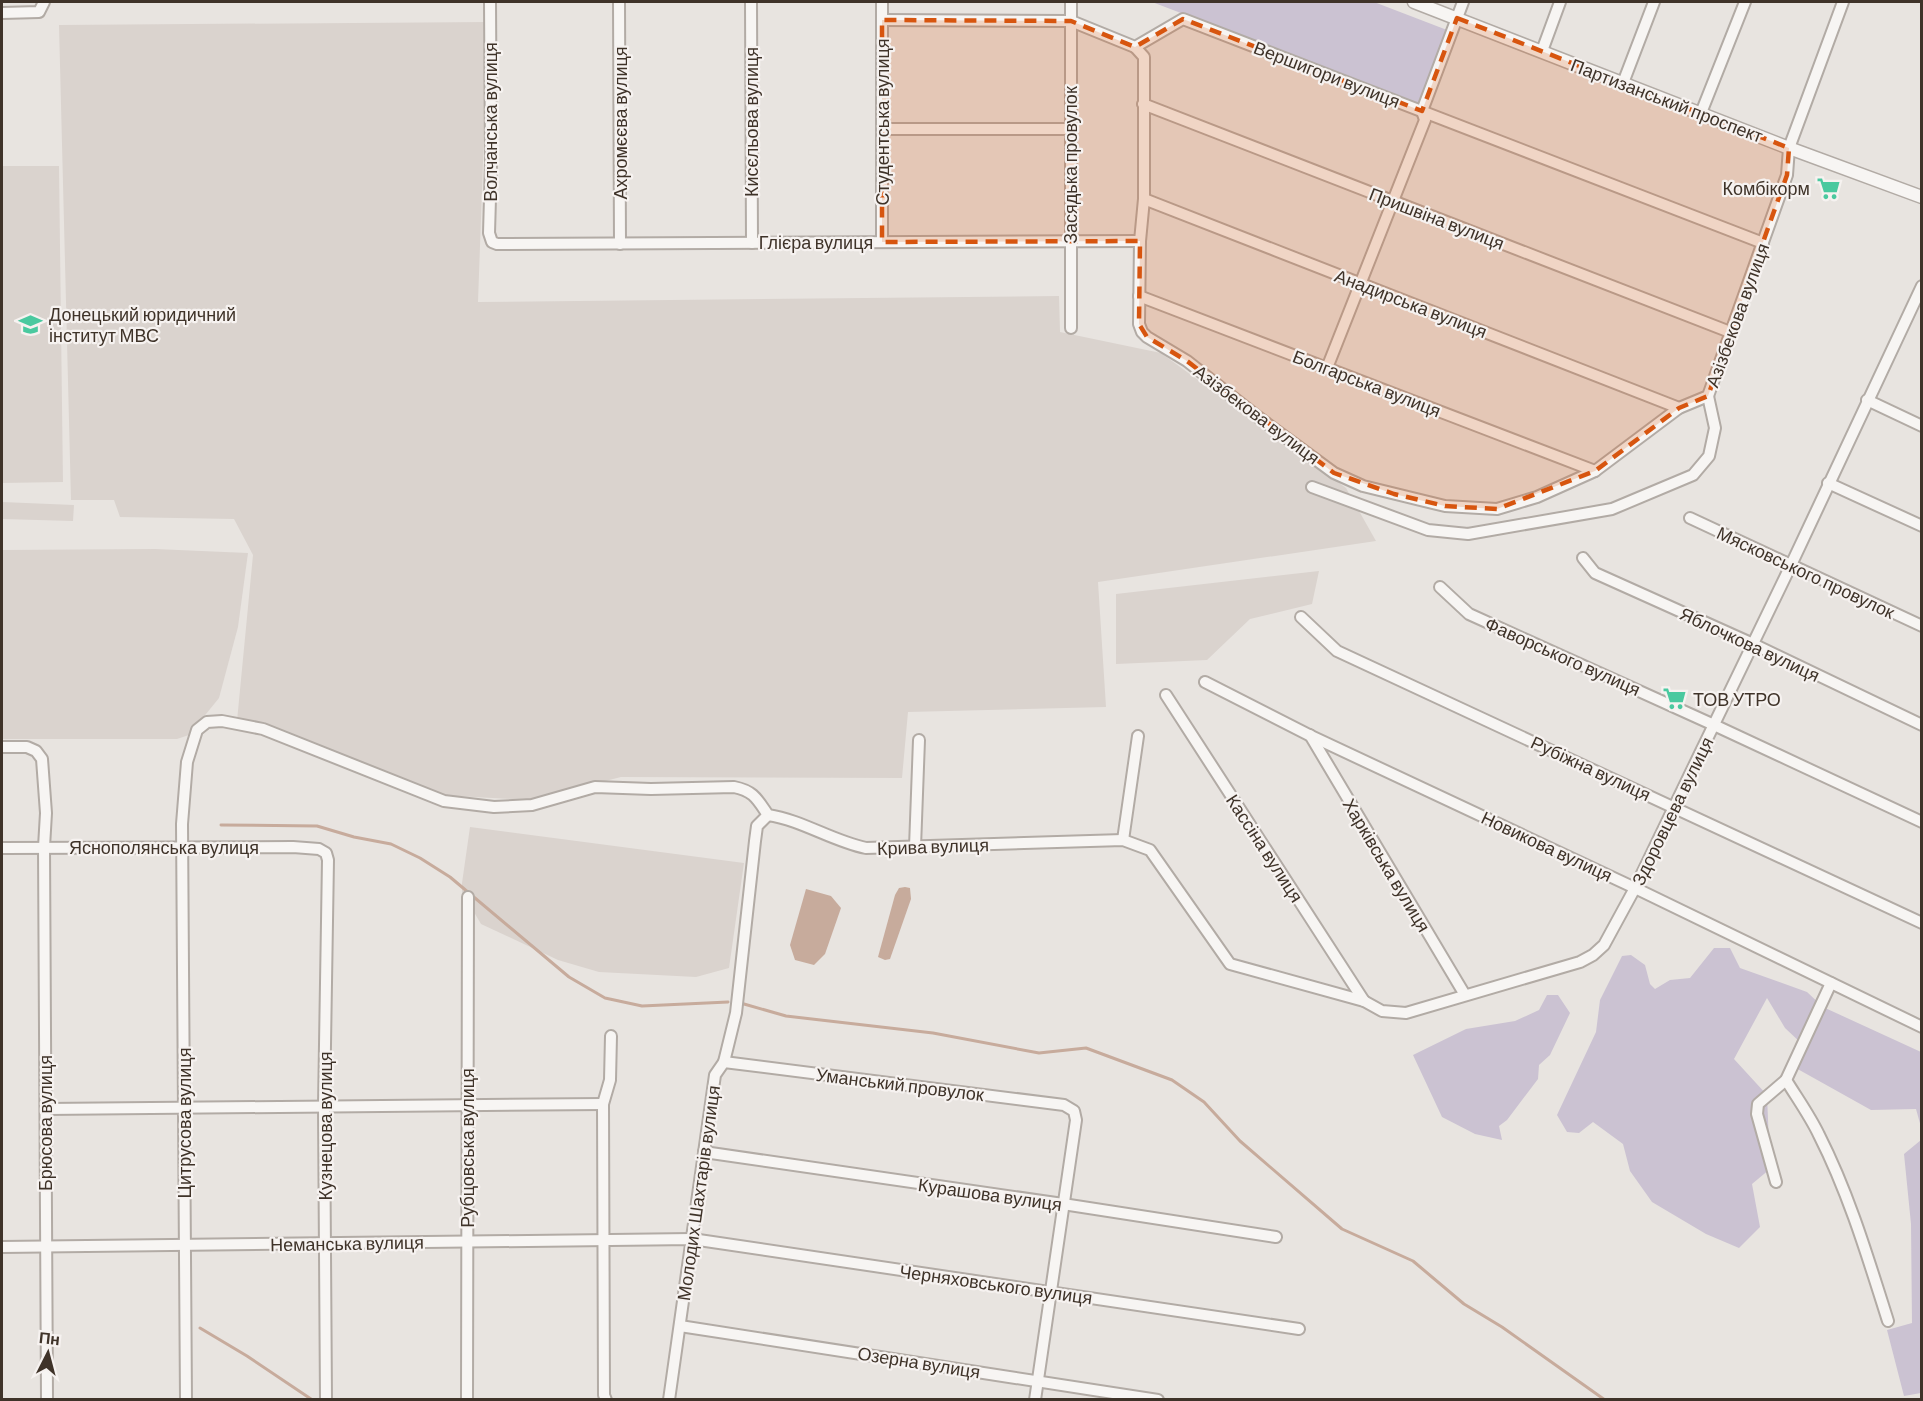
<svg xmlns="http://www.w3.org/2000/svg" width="1923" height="1401" viewBox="0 0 1923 1401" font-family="Barlow,sans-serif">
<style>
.built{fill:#dad3ce}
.green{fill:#cbc2d2}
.water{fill:#c7ab9c}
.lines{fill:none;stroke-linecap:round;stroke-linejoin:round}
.stream{stroke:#c7ab9c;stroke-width:3}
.minor-casing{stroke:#b2aba5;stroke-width:14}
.tertiary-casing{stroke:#b2aba5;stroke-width:15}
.minor{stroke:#f7f5f3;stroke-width:10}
.tertiary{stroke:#f7f5f3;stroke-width:12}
.marked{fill:#d7550f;fill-opacity:0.2;stroke:#d7550f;stroke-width:4.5;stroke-dasharray:12 8;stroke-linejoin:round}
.labels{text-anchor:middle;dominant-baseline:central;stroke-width:4.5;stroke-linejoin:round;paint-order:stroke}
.street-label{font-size:18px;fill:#3f3329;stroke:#f6f2f0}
.poi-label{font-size:18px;fill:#3f3329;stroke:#f6f2f0;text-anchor:start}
</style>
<rect width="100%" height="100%" fill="#e8e4e0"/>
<g class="built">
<path d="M488,22L478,302L1059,296L1060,332L1161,353L1346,488L1376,541L1098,582L1106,707L908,712L902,778L621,777L530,800L438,795L237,721L253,555L234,519L120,517L114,500H71L59,25Z"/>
<path d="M2,166H59L63,482L2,483Z"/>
<path d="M2,502L74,505L73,521L2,519Z"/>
<path d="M155,549L248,553L238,627L219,698L189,735L177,739H2V550Z"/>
<path d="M1319,571L1312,604L1250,619L1207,660L1116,664V594Z"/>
<path d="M470,827L744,863L729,968L696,977L599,972L558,960L481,924L462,892V883Z"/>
</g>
<g class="green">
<path d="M1152,2H1374L1447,30L1419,104Z"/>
<path d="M1714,948H1730L1740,968L1807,992L1823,1007L1921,1052V1127L1916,1109L1871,1110L1794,1067L1802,1044L1785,1028L1767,998L1734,1059L1767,1095L1770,1169L1752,1184L1760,1227L1739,1248L1706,1234L1652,1202L1630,1171L1623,1144L1593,1122L1579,1133L1567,1132L1557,1115L1596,1032L1600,1000L1622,956L1631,955L1645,965L1650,984L1655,989L1670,980L1690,978Z"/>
<path d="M1547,995H1558L1570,1013L1550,1055L1539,1065L1538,1079L1507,1120L1499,1126L1502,1140L1475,1134L1442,1117L1413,1055L1466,1029L1515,1021L1539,1010Z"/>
<path d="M1921,1140V1393L1904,1396L1887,1330L1912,1323L1911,1224L1904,1154Z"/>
</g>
<g class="water">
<path d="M905,887L910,888L911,899L890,959L885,960L878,957L895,895L899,888Z"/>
<path d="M806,889L831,896L841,908L825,954L814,965L795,960L790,945Z"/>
</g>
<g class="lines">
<g class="stream">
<path d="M221,825L317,826L354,837L391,844L420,858L450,877L569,977L605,998L642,1006L728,1002"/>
<path d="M744,1004L786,1016L933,1033L1039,1053L1086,1048L1172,1080L1204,1102L1240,1141L1342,1229L1413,1261L1464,1304L1502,1327L1605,1400"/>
<path d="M200,1328L247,1356L311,1399"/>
</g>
<defs>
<g id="minor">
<path d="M490,2L491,163L489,233L492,242L497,244L1140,241"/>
<path d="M619,2L620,244"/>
<path d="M751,2L752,243"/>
<path d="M882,2V242"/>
<path d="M2,13L39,12L44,2"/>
<path d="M882,20L1071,21L1135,47L1183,19L1763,243"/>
<path d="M1135,47L1144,57V199L1140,241L1139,324L1142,332L1147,337L1187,361L1258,417L1334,473L1363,486L1445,506L1497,509L1537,497L1595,471L1679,408L1708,396L1787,175L1789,148L1843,2"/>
<path d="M1542,51L1560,2"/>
<path d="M1623,83L1654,2"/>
<path d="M1143,104L1730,332"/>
<path d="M1701,113L1745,2"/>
<path d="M882,129H1071"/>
<path d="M1144,199L1679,408"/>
<path d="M1139,296L1595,471"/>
<path d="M1071,328V2"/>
<path d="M1327,368L1425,120L1422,111L1463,2"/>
<path d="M1867,400L1922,426"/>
<path d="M1828,483L1922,526"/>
<path d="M1312,487L1428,530L1468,534L1612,509L1693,475L1709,456L1715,428L1708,396"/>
<path d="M1690,518L1922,626"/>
<path d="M1583,558L1595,573L1753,644L1922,725"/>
<path d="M1440,587L1469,614L1714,725L1922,822"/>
<path d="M1301,617L1337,651L1922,923"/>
<path d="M1205,682L1309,735L1635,888L1922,1027"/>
<path d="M1166,695L1364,1001"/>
<path d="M1310,735L1465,995"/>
<path d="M2,747H27L36,751L42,759L46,813L44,847L47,1400"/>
<path d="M1123,840L1138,736"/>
<path d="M915,847L919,740"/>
<path d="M2,848L293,847L319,849L326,853L328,860L324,1106L326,1400"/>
<path d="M724,1062L1064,1105L1074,1111L1076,1120L1035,1400"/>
<path d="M1786,1080C1797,1098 1810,1116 1819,1135C1849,1194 1868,1258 1888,1321"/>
<path d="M46,1109L603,1104"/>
<path d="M704,1152L1063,1204L1276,1237"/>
<path d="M1776,1182L1757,1114L1758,1104L1786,1080L1831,983"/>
<path d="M2,1247L692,1239L1299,1329"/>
<path d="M680,1326L1158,1400"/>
<path d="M186,1400L182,824L187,762L197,730L207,722L222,721L263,729L444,801L494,807L532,805L595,787L651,789L734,787C754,791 757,799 768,815C802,820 832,841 866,848L1123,840L1150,850L1230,964L1364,1001L1382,1011L1406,1013L1580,962L1593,955L1604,945L1635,888L1791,565L1922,286"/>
<path d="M467,1400L468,897"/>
<path d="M606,1400L604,1395L603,1104L610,1080L611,1036"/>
<path d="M669,1400L715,1075L724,1062L736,1013L755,841L757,826L768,815"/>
</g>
<path id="tertiary" d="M1414,2L1789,148L1922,197"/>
</defs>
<use href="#minor" class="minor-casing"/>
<use href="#tertiary" class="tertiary-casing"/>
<use href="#minor" class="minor"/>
<use href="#tertiary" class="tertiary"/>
</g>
<path class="marked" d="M1457,18L1789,148L1787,175L1708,396L1679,408L1595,471L1497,509L1445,506L1394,494L1334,473L1187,361L1147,337L1139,324L1140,241L882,242V20L1071,21L1135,47L1183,19L1422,111Z"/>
<defs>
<symbol id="supermarket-bare" viewBox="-9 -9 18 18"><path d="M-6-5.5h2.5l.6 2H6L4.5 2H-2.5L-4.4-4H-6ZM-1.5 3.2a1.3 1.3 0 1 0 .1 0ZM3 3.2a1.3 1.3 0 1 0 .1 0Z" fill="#4ac99f" stroke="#f6f2f0" stroke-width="2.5" paint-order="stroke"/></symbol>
<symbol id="university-bare" viewBox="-9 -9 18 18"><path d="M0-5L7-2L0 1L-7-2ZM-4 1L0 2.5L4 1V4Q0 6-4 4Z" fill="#4ac99f" stroke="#f6f2f0" stroke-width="2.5" paint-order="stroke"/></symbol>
</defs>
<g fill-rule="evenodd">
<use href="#supermarket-bare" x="1812" y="172" width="33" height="33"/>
<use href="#university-bare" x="14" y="308" width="33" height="33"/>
<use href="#supermarket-bare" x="1658" y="682" width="33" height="33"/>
</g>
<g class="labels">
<g class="street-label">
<text transform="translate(1327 74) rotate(21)">Вершигори вулиця</text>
<text transform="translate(1667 100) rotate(21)">Партизанський проспект</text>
<text transform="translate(490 122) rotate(-90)">Волчанська вулиця</text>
<text transform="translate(751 122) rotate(-90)">Кисєльова вулиця</text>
<text transform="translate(882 122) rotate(-90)">Студентська вулиця</text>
<text transform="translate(620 123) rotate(-90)">Ахромєєва вулиця</text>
<text transform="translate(1070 165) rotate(-90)">Засядька провулок</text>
<text transform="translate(1437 218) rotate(21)">Пришвіна вулиця</text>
<text x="816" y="242">Глієра вулиця</text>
<text transform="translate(1411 303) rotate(21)">Анадирська вулиця</text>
<text transform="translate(1737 315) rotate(-70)">Азізбекова вулиця</text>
<text transform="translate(1367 383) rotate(21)">Болгарська вулиця</text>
<text transform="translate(1257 414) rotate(37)">Азізбекова вулиця</text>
<text transform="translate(1806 572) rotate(25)">Мясковського провулок</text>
<text transform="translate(1750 644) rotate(25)">Яблочкова вулиця</text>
<text transform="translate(1563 656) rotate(24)">Фаворського вулиця</text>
<text transform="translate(1591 768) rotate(25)">Рубіжна вулиця</text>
<text transform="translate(1672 811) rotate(-64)">Здоровцева вулиця</text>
<text transform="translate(933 846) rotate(-2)">Крива вулиця</text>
<text transform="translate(1547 846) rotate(25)">Новикова вулиця</text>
<text x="164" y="847">Яснополянська вулиця</text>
<text transform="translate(1265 848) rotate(57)">Кассіна вулиця</text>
<text transform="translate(1387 865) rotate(59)">Харківська вулиця</text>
<text transform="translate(900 1084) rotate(7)">Уманський провулок</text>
<text transform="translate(45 1123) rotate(-90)">Брюсова вулиця</text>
<text transform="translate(184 1123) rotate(-90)">Цитрусова вулиця</text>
<text transform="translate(325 1126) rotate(-90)">Кузнецова вулиця</text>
<text transform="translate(467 1148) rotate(-90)">Рубцовська вулиця</text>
<text transform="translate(698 1193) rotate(-82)">Молодих Шахтарів вулиця</text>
<text transform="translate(990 1194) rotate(8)">Курашова вулиця</text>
<text transform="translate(347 1243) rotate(-1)">Неманська вулиця</text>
<text transform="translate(996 1284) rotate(8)">Черняховського вулиця</text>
<text transform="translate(919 1362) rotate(9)">Озерна вулиця</text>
</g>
<g class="poi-label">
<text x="1810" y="188" text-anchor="end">Комбікорм</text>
<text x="49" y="314">Донецький юридичний<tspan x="49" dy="21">інститут МВС</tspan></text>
<text x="1693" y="699">ТОВ УТРО</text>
</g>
</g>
<rect width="1923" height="1401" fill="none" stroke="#3f3329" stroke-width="6"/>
<g transform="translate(48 1353) rotate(6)" stroke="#f6f2f0" stroke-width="4.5" paint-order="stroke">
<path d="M0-4.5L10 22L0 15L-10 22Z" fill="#3f3329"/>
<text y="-9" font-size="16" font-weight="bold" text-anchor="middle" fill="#3f3329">Пн</text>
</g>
</svg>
